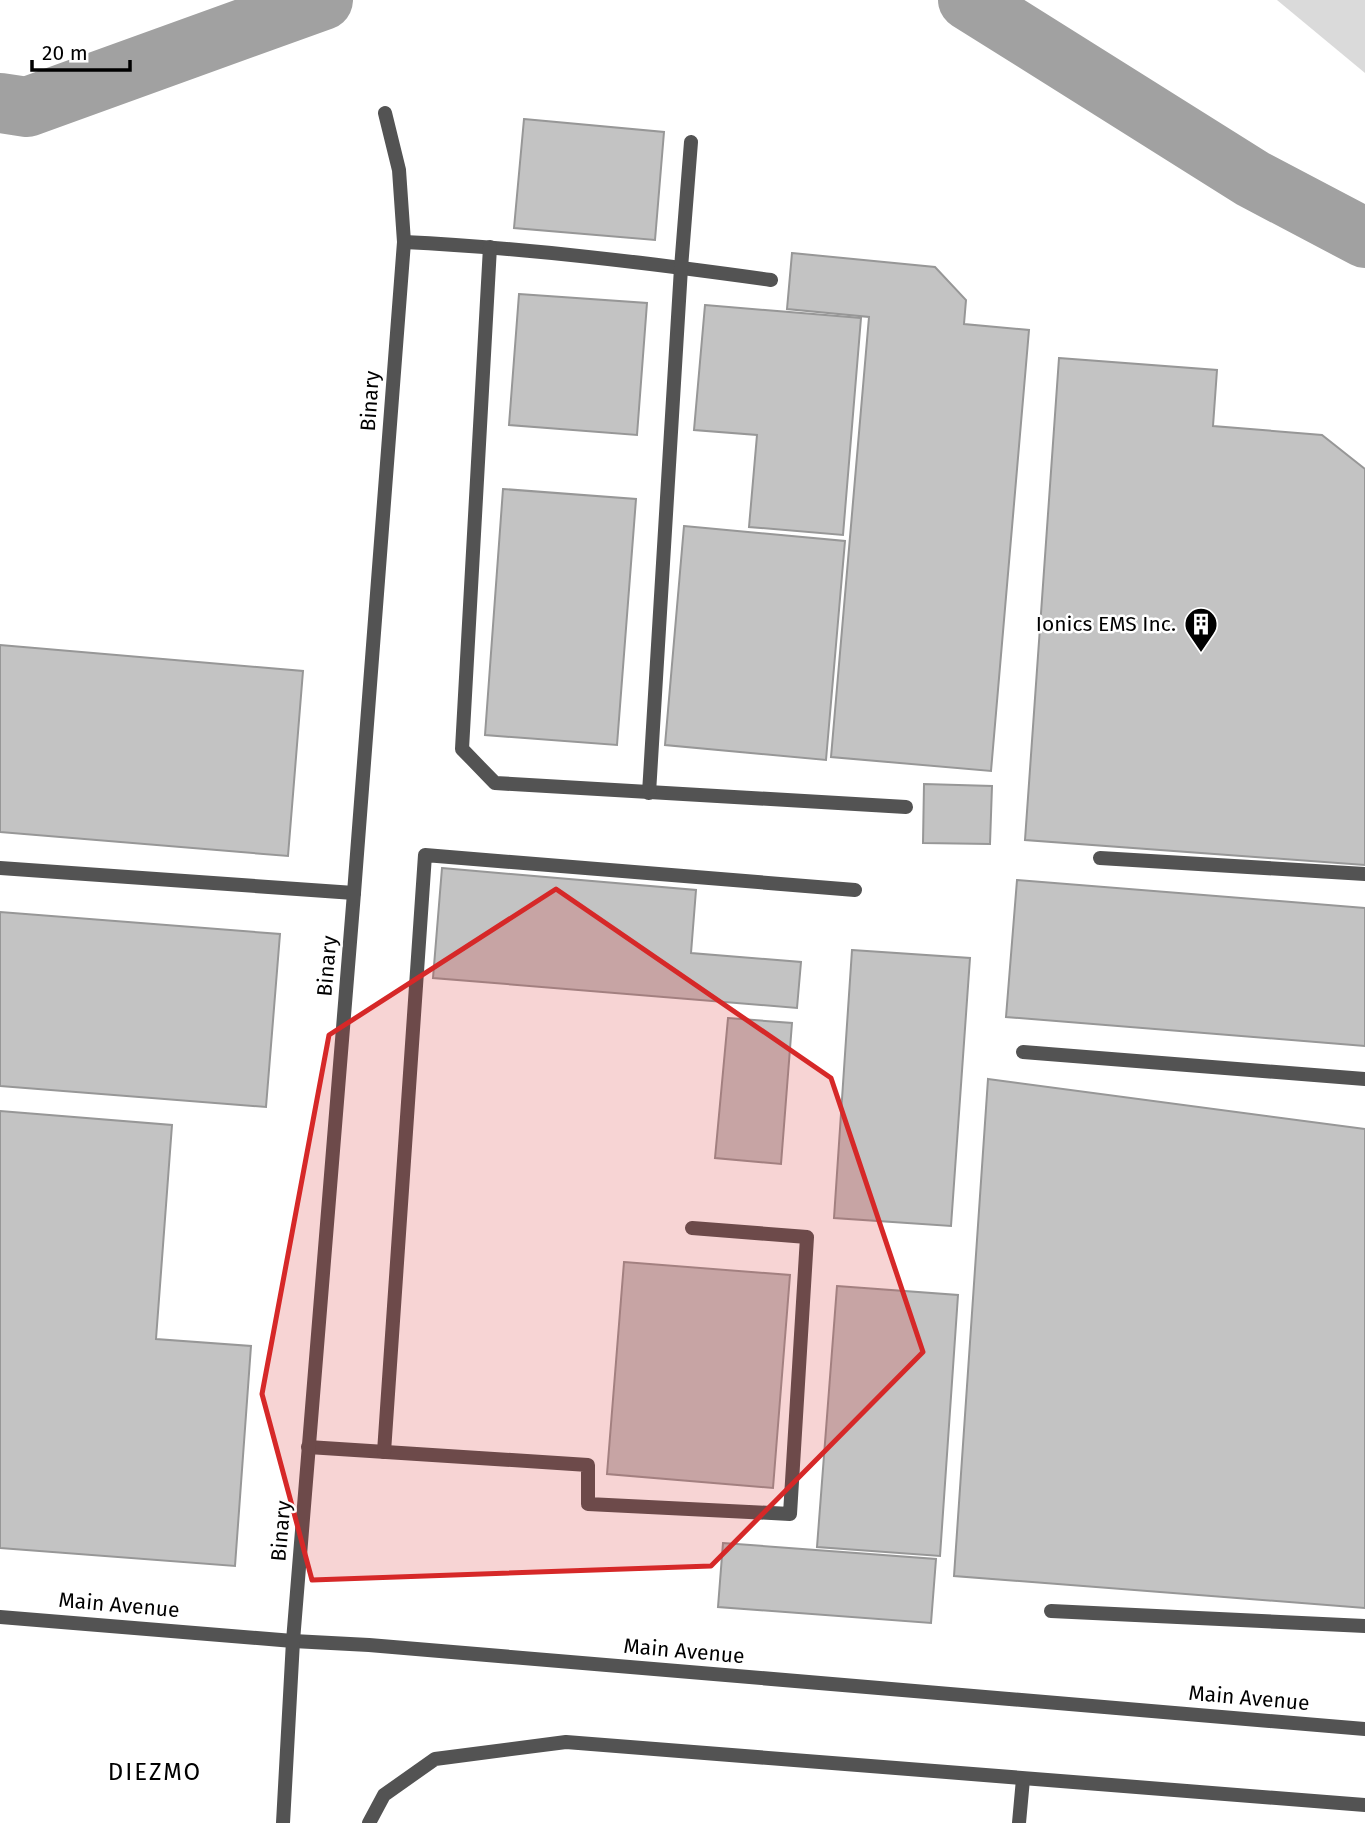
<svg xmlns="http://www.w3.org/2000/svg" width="1365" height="1823" viewBox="0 0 1365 1823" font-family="'Fira Sans',sans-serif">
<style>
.green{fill:#dadada}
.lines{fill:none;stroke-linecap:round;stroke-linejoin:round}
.river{stroke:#a1a1a1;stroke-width:60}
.building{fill:#c3c3c3;stroke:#979797;stroke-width:2}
.service{stroke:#535353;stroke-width:14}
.minor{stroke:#535353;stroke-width:14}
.marked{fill:#d62828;fill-opacity:0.2;stroke:#d62828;stroke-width:5;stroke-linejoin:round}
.labels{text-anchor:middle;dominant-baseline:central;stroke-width:5;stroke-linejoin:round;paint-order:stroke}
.street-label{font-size:21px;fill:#000;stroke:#fff}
.poi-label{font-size:21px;fill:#000;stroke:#fff;text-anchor:end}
.quarter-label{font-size:24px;letter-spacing:2px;fill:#000;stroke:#fff}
</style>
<rect width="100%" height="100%" fill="#fff"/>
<path class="green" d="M1277,0H1365V73Z"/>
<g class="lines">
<g class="river">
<path d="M968,0L1253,179L1365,238"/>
<path d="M0,103L27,107L323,0"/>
</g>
</g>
<g class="building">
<path d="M524,119L664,132L655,240L514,228Z"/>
<path d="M792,253L935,267L966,300L964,324L1029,330L991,771L831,757L869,317L787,309Z"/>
<path d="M519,294L647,303L637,435L509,425Z"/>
<path d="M705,305L861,318L843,535L749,527L757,435L694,430Z"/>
<path d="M1059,358L1217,370L1213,426L1322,435L1365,469V865L1025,840Z"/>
<path d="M503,489L636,499L617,745L485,735Z"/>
<path d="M684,526L845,541L826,760L665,745Z"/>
<path d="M0,645L303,671L288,856L0,832Z"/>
<path d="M924,784L992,786L990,844L923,843Z"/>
<path d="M442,868L696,890L691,953L801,962L797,1008L433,978Z"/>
<path d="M1017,880L1365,908V1046L1006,1017Z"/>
<path d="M0,912L280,934L266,1107L0,1086Z"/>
<path d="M852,950L970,958L951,1226L834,1218Z"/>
<path d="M728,1018L792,1023L781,1164L715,1158Z"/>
<path d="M988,1079L1365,1129V1608L954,1576Z"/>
<path d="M0,1111L172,1125L156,1339L251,1346L235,1566L0,1548Z"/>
<path d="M624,1262L790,1275L773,1488L607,1474Z"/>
<path d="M837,1286L958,1295L940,1556L817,1547Z"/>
<path d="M723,1543L936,1559L931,1623L718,1607Z"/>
</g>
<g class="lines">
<g class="service">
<path d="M404,242C527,248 649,263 771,280"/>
<path d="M490,247L462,749L495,783L906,807"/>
<path d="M649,793L681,268L691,142"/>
<path d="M1100,858L1365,874"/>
<path d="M0,868L354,893"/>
<path d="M1023,1052L1365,1079"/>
<path d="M308,1447L588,1465V1504L790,1514L807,1237L692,1228"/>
<path d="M384,1452L425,855L855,890"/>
<path d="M1051,1611L1365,1626"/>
<path d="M1019,1823L1023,1779"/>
</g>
<g class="minor">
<path d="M0,1617L293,1641L369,1645L1365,1729"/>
<path d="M283,1823L293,1641L354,893L404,242L399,170L385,113"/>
<path d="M369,1823L384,1795L435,1759L566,1742L1365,1805"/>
</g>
</g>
<path class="marked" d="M556,889L831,1078L923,1352L711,1566L312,1580L262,1394L329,1035Z"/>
<defs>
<symbol id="building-pin" viewBox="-11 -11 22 30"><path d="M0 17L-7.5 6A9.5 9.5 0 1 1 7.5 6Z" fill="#000" stroke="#fff"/><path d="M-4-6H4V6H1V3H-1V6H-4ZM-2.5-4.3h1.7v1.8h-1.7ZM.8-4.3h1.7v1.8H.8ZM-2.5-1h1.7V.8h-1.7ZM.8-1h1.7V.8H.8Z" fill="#fff"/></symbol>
</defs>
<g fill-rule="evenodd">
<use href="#building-pin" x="1182" y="605" width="38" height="52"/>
</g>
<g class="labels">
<g class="street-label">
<text transform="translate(370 401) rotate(-86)">Binary</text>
<text transform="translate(327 966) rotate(-85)">Binary</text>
<text transform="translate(281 1531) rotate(-85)">Binary</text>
<text transform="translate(119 1605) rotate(5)">Main Avenue</text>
<text transform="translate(684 1651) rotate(5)">Main Avenue</text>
<text transform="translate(1249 1698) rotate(5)">Main Avenue</text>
</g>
<g class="poi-label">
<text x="1176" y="624">Ionics EMS Inc.</text>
</g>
<g class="quarter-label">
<text x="155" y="1772">DIEZMO</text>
</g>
</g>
<path d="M32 60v10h98v-10" fill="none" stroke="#000000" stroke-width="3.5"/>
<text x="42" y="60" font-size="21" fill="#000000" stroke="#ffffff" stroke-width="5" paint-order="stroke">20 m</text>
</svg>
